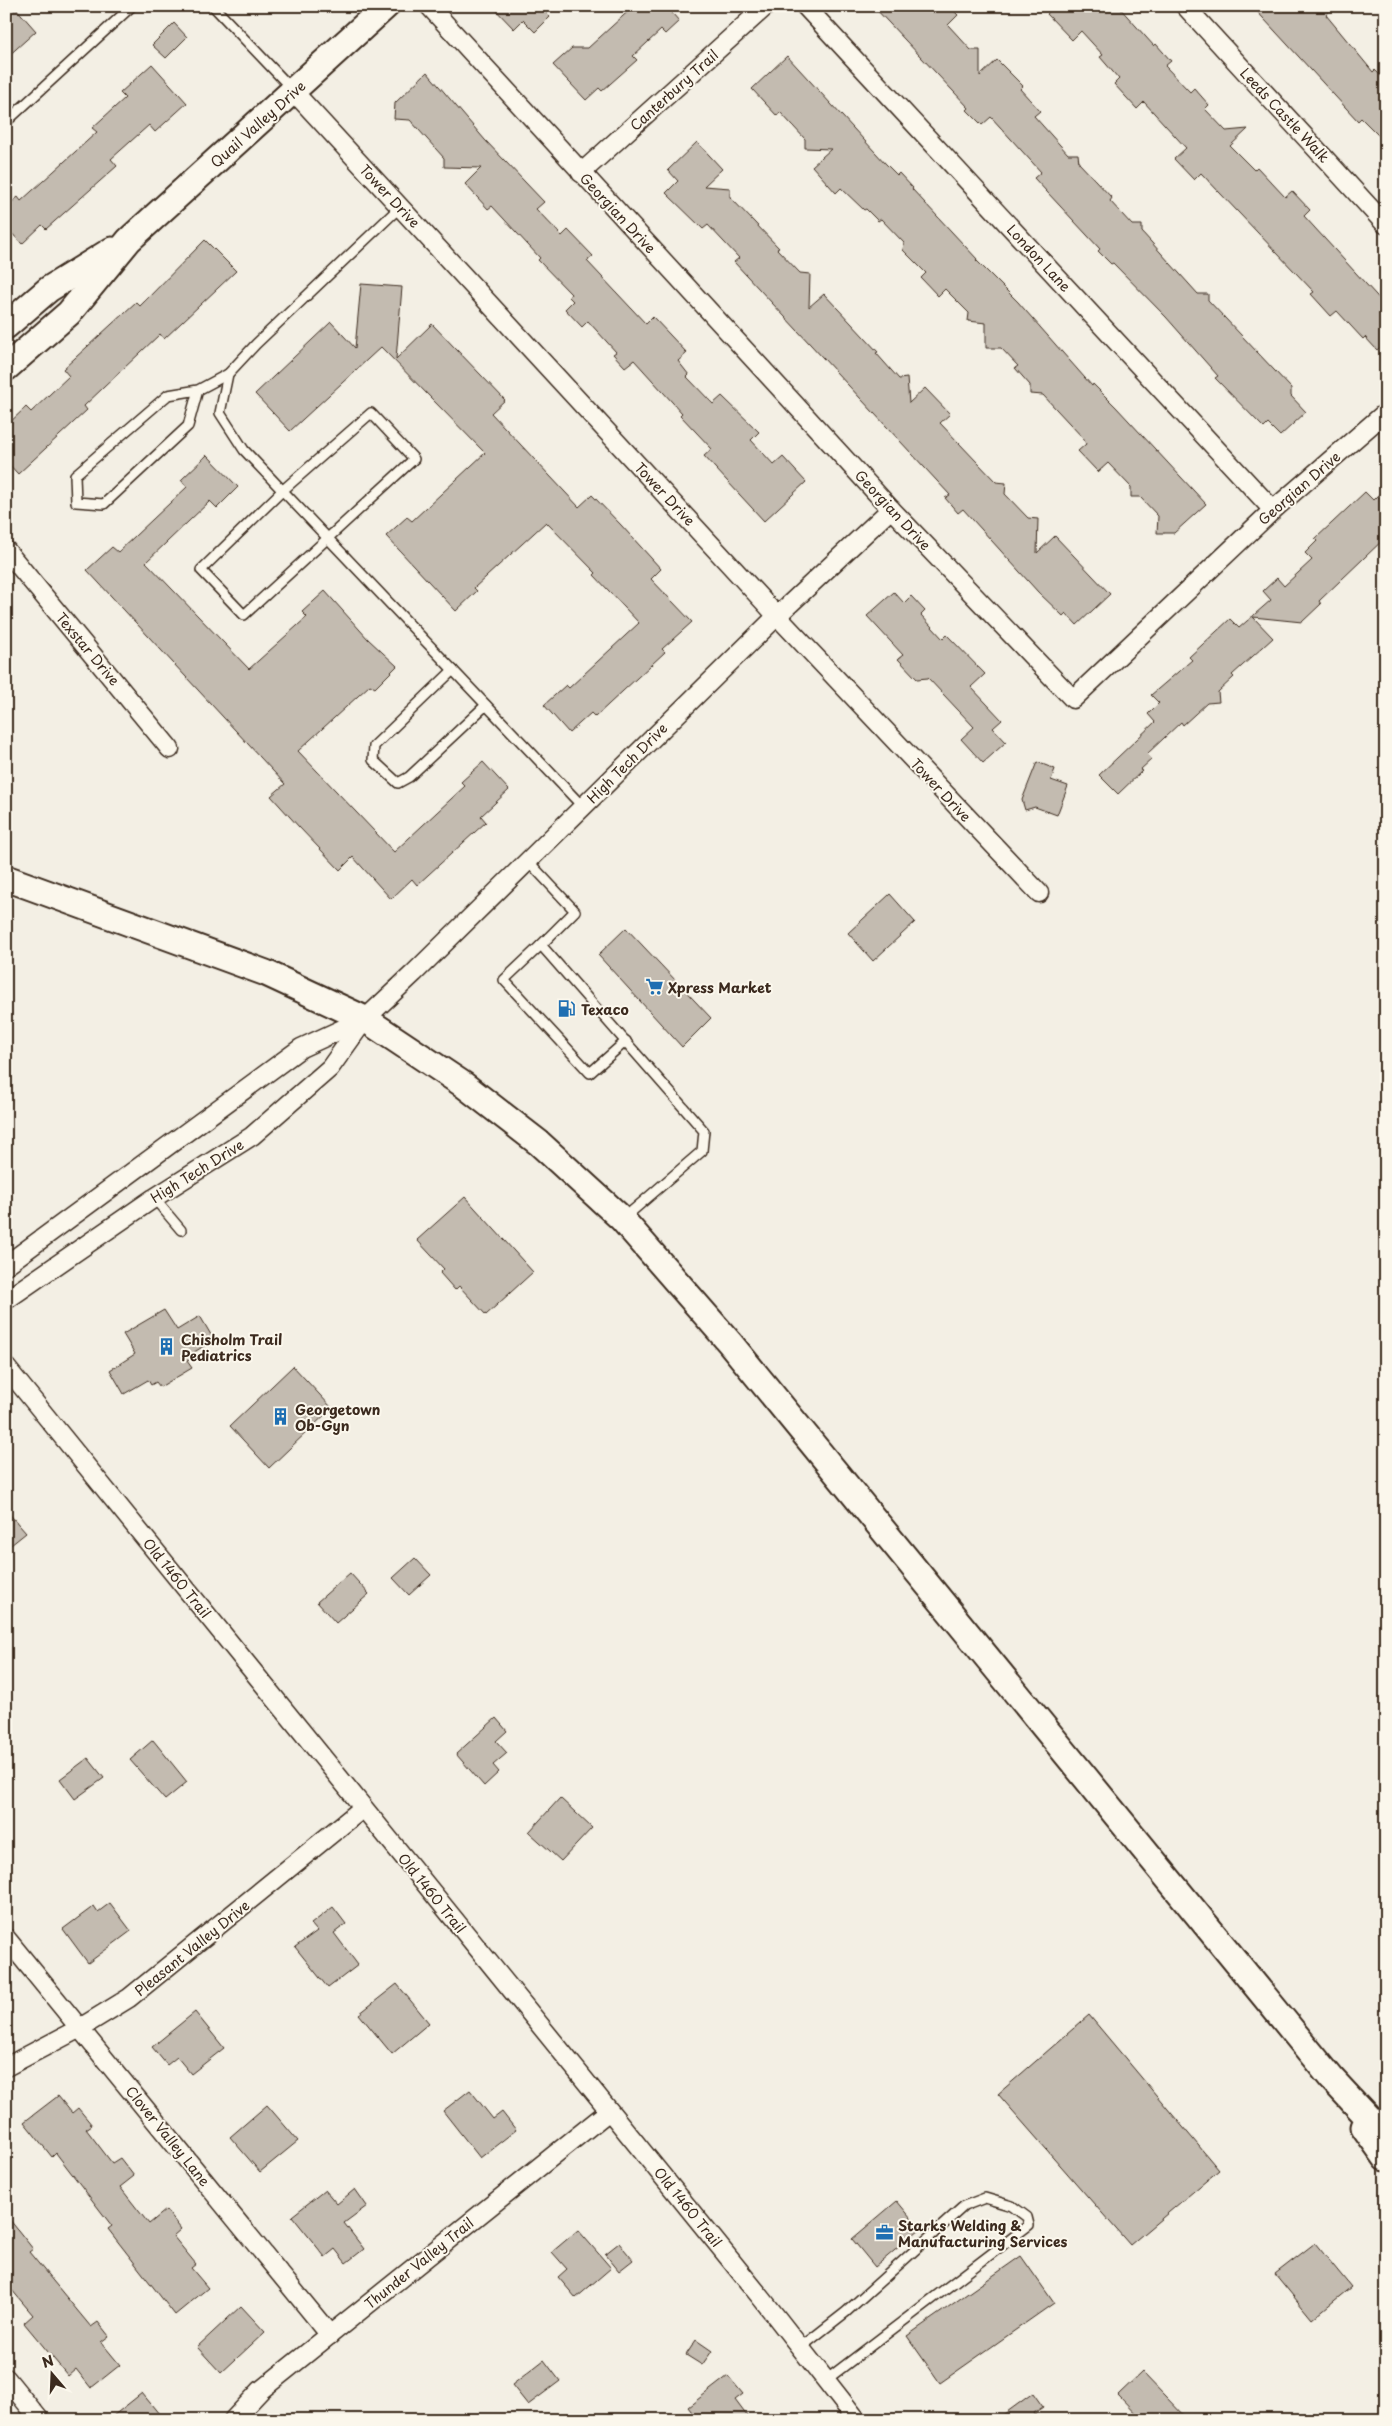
<svg xmlns="http://www.w3.org/2000/svg" width="1392" height="2426" viewBox="0 0 1392 2426" font-family="'Playpen Sans',sans-serif">
<style>
.building{fill:#c3bbb0;stroke:#3b2a1e}
.lines{fill:none;stroke-linecap:round;stroke-linejoin:round}
.lane-casing{stroke:#3b2a1e;stroke-width:12}
.street-casing{stroke:#3b2a1e;stroke-width:21}
.secondary-casing{stroke:#3b2a1e;stroke-width:29}
.lane{stroke:#fbf7ec;stroke-width:9}
.street{stroke:#fbf7ec;stroke-width:18}
.secondary{stroke:#fbf7ec;stroke-width:25}
.labels{text-anchor:middle;dominant-baseline:central;stroke-width:4;stroke-linejoin:round;paint-order:stroke}
.street-label{font-size:14px;fill:#3b2a1e;stroke:#fbf7ec}
.poi-label{font-size:14px;font-weight:bold;fill:#3b2a1e;stroke:#fbf7ec;text-anchor:start}
</style>
<rect width="100%" height="100%" fill="#f3efe4"/>
<filter id="ink" filterUnits="userSpaceOnUse"><feTurbulence type="fractalNoise" baseFrequency=".02" numOctaves="2"/><feDisplacementMap in="SourceGraphic" scale="10" xChannelSelector="R" yChannelSelector="G"/><feConvolveMatrix kernelMatrix="1 2 1 2 8 2 1 2 1" color-interpolation-filters="sRGB"/></filter>
<g filter="url(#ink)">
<g class="building">
<path d="M6,6H14L36,31L6,58Z"/>
<path d="M492,6H539L550,17L535,32L523,20L514,29Z"/>
<path d="M634,6H666L679,21L665,34L661,30L633,56L637,60L602,91L599,88L586,100L553,65L572,48H588Z"/>
<path d="M873,6H949L958,15L948,25L971,50H980V76L997,60L1023,86L1020,89L1040,111L1034,116L1068,154H1078L1079,163L1112,198L1110,201L1132,225H1142V232L1198,294H1208V300L1291,388V396L1306,412L1280,436L1268,424L1264,428L1215,378L1218,376L1166,317L1113,263L1111,264L1098,251L1100,249L1034,178L1041,172L991,117L982,125L967,110L969,108Z"/>
<path d="M1055,6H1118L1154,46L1156,44L1171,61L1165,66L1190,92L1194,88L1209,105L1205,109L1226,131L1248,129L1230,146L1254,170L1257,167L1285,197L1292,191L1310,210L1304,216L1386,306V342L1377,350L1365,337L1363,339L1337,311L1331,316L1311,294L1314,292L1201,173L1194,180L1174,159L1186,148L1144,102L1137,109L1114,84L1119,79L1100,57L1103,55L1081,31L1072,40L1047,14Z"/>
<path d="M1252,6H1334L1326,15L1373,72L1375,70L1386,81V143L1361,118L1358,121Z"/>
<path d="M174,23L187,37L166,58L152,45Z"/>
<path d="M787,56L886,164L897,175L899,173L913,188L912,189L977,259L976,260L1018,302L1092,386L1093,384L1116,407L1206,504L1174,533H1157L1158,516L1140,497H1131V487L1108,463L1098,472L1078,451L1086,444L1083,438L1043,395L1030,394V385L1015,368L1018,366L1001,348H986V323L968,321L969,313L945,289L938,296L921,278L926,273L903,250L904,243L881,219L878,221L866,209L864,210L841,188L836,193L812,166L831,149L805,148V139L780,112L777,116L752,89Z"/>
<path d="M152,64L187,103L155,132L149,125L111,159L117,166L46,229L42,225L22,244L6,227V207L18,197L21,201L97,132L92,128L125,98L120,93Z"/>
<path d="M427,72L485,140L544,202L536,209L562,236L568,230L593,256L587,261L646,324L653,317L687,353L678,361L689,375L687,377L713,404L722,396L759,432L751,440L774,465L783,457L806,482L764,521L704,456L712,449L680,415L682,413L634,360L625,367L613,354L616,352L588,321L582,327L565,309L573,301L569,297L571,294L538,260L540,258L492,206L488,209L465,184L481,168L444,167V158L410,120L394,119L395,103Z"/>
<path d="M697,142L722,169L704,186L730,188V197L779,248L777,249L800,273L810,274L809,307L824,294L878,352L876,353L899,379L907,378L909,403L925,388L950,414L940,423L996,482L1006,483L1005,494L1028,518L1038,519L1037,553L1055,536L1110,594L1077,625L1066,613L1063,616L1038,592L963,509L958,513L945,498L950,495L734,262L739,258L708,225L703,229L666,193L678,181L668,170Z"/>
<path d="M205,240L236,271L164,339L160,334L84,406L87,410L18,474L6,461V426L26,407L31,412L69,376L63,369L136,302L140,306Z"/>
<path d="M361,284L402,287L396,359L432,324L505,400L491,413L579,507L592,495L621,525L661,569L651,579L692,622L662,649L665,652L595,717L591,713L569,733L544,705L566,685L569,688L639,623L594,575L596,573L546,522L474,588L477,591L456,611L386,536L407,517L412,521L485,453L381,347L290,431L255,394L331,322L355,348Z"/>
<path d="M207,455L238,487L217,508L210,501L146,562L249,669L307,617L302,612L325,591L368,639L397,666L375,688L370,685L298,751L394,852L465,786L461,782L483,762L509,790L481,816L486,822L417,885L412,879L391,899L353,857L340,870L299,827L271,796L285,784L87,570L112,547L118,552L187,487L181,480Z"/>
<path d="M1386,487V537L1319,601L1321,604L1302,622L1253,617L1273,638L1232,675L1234,677L1218,692L1219,702L1207,703L1183,725L1181,722L1147,754L1152,759L1140,770L1142,771L1118,794L1099,775L1155,722L1148,714L1159,703L1151,695L1192,660L1189,657L1230,619L1239,628L1271,600L1263,591L1277,578L1284,586L1312,560L1305,553L1317,541L1315,539L1365,492L1373,500Z"/>
<path d="M894,592L904,603L911,596L925,611L921,615L943,639L947,635L985,674L971,687L1002,720L993,728L1006,742L983,763L961,739L974,727L928,678L917,679L898,659L903,655L867,616Z"/>
<path d="M1037,762L1055,769L1051,780L1068,786L1057,815L1035,807L1025,810L1022,800Z"/>
<path d="M890,894L915,922L873,961L848,933Z"/>
<path d="M626,928L711,1018L682,1047L598,955Z"/>
<path d="M465,1197L533,1272L486,1315L459,1286L455,1290L440,1273L444,1269L417,1240Z"/>
<path d="M164,1310L177,1330L200,1316L214,1340L191,1354L193,1358L187,1361L192,1368L160,1387L156,1382L151,1385L148,1380L124,1394L110,1370L135,1354L123,1334Z"/>
<path d="M293,1366L332,1408L269,1468L230,1426Z"/>
<path d="M6,1510L26,1533L6,1549Z"/>
<path d="M415,1558L431,1575L409,1595L393,1578Z"/>
<path d="M350,1573L369,1594L336,1623L317,1602Z"/>
<path d="M496,1718L507,1731L496,1741L507,1753L493,1765L499,1772L484,1786L456,1754Z"/>
<path d="M153,1740L187,1782L165,1800L130,1760Z"/>
<path d="M88,1758L104,1778L75,1799L60,1779Z"/>
<path d="M560,1798L592,1828L561,1861L529,1832Z"/>
<path d="M110,1903L131,1931L88,1963L63,1929L94,1906L98,1912Z"/>
<path d="M333,1907L346,1924L334,1933L358,1965L328,1988L295,1947L317,1931L311,1924Z"/>
<path d="M397,1984L429,2023L392,2054L359,2014Z"/>
<path d="M195,2012L224,2048L191,2074L177,2057L167,2065L152,2047Z"/>
<path d="M1089,2015L1219,2170L1130,2245L998,2094Z"/>
<path d="M470,2090L493,2119L502,2112L516,2130L480,2158L443,2111Z"/>
<path d="M58,2096L72,2113L78,2108L92,2125L86,2129L112,2163L120,2158L134,2176L120,2187L149,2224L166,2210L181,2229L173,2236L196,2264L191,2268L208,2288L175,2315L108,2229L112,2226L56,2153L52,2157L24,2122Z"/>
<path d="M267,2105L298,2141L260,2172L230,2137Z"/>
<path d="M355,2189L367,2206L344,2223L364,2249L346,2263L335,2249L325,2257L292,2216L325,2190L337,2204Z"/>
<path d="M897,2201L920,2229L875,2267L852,2239Z"/>
<path d="M6,2215L33,2249L29,2252L91,2327L98,2322L109,2336L101,2342L120,2365L91,2388L76,2369L68,2376L24,2323L33,2315L6,2283Z"/>
<path d="M578,2230L611,2268L576,2298L558,2277L567,2269L552,2252Z"/>
<path d="M619,2243L633,2260L619,2271L605,2254Z"/>
<path d="M1315,2243L1351,2287L1312,2319L1275,2274Z"/>
<path d="M1021,2256L1054,2303L940,2383L907,2336Z"/>
<path d="M241,2306L265,2332L221,2373L197,2347Z"/>
<path d="M696,2340L712,2351L702,2365L686,2355Z"/>
<path d="M544,2360L560,2381L528,2405L512,2385Z"/>
<path d="M1142,2372L1188,2420H1142L1118,2395Z"/>
<path d="M728,2376L743,2394L735,2400L750,2420H698L688,2407Z"/>
<path d="M142,2393L164,2420H108Z"/>
<path d="M1033,2393L1043,2407L1034,2413L1039,2420H996Z"/>
</g>
<g class="lines">
<defs>
<g id="lane">
<path d="M213,6L292,89"/>
<path d="M6,122L132,6"/>
<path d="M400,207L256,344L228,374L220,413L244,450L583,807"/>
<path d="M198,390L188,426L104,504L76,502L75,475L168,395L198,390L228,374"/>
<path d="M371,413L414,459L244,615L201,570L282,491Z"/>
<path d="M453,670L374,746L373,760L398,783L409,777L486,705"/>
<path d="M528,861L575,911L541,945L704,1131L702,1151L624,1218"/>
<path d="M541,945L504,980L590,1073L626,1041"/>
<path d="M154,1198L181,1230"/>
<path d="M800,2348L846,2312L964,2206L985,2198L1012,2206L1027,2217L1029,2225L826,2380"/>
</g>
<g id="street">
<path d="M429,6L891,509L1073,699L1273,510L1386,412"/>
<path d="M805,6L1273,510"/>
<path d="M1185,6L1386,225"/>
<path d="M294,92L777,616L1039,893"/>
<path d="M581,173L766,6"/>
<path d="M6,550L170,749"/>
<path d="M6,1265L301,1048L364,1019"/>
<path d="M6,1300L154,1198L252,1136L330,1068L365,1019L414,973L777,616L891,509"/>
<path d="M6,1367L763,2300L857,2420"/>
<path d="M6,1938L330,2335"/>
<path d="M6,2067L80,2028L129,1998L363,1808"/>
<path d="M6,2378L40,2420"/>
<path d="M233,2420L261,2390L609,2111"/>
</g>
<g id="secondary">
<path d="M6,326L49,289L112,250"/>
<path d="M6,368L69,313L129,240L386,6"/>
<path d="M6,878L266,973L365,1019L464,1085L539,1143L622,1219L730,1343L1332,2079L1386,2137"/>
<path d="M1364,2127L1386,2158"/>
</g>
</defs>
<use href="#lane" class="lane-casing"/>
<use href="#street" class="street-casing"/>
<use href="#secondary" class="secondary-casing"/>
<use href="#lane" class="lane"/>
<use href="#street" class="street"/>
<use href="#secondary" class="secondary"/>
</g>
</g>
<defs>
<symbol id="supermarket-bare" viewBox="-9 -9 18 18"><path d="M-6-5.5h2.5l.6 2H6L4.5 2H-2.5L-4.4-4H-6ZM-1.5 3.2a1.3 1.3 0 1 0 .1 0ZM3 3.2a1.3 1.3 0 1 0 .1 0Z" fill="#1f6fb2" stroke="#fbf7ec" stroke-width="2.5" paint-order="stroke"/></symbol>
<symbol id="fuel-bare" viewBox="-9 -9 18 18"><path d="M-5.5-6h7V0h2V4h1.3V-2.5L3-4.5l.8-.8L6-3V5H2.5V1h-1V6h-7ZM-4.2-4.7v3.2H.2V-4.7Z" fill="#1f6fb2" stroke="#fbf7ec" stroke-width="2.5" paint-order="stroke"/></symbol>
<symbol id="building-bare" viewBox="-9 -9 18 18"><path d="M-4-6H4V6H1V3H-1V6H-4ZM-2.5-4.3h1.7v1.8h-1.7ZM.8-4.3h1.7v1.8H.8ZM-2.5-1h1.7V.8h-1.7ZM.8-1h1.7V.8H.8Z" fill="#1f6fb2" stroke="#fbf7ec" stroke-width="2.5" paint-order="stroke"/></symbol>
<symbol id="office-bare" viewBox="-9 -9 18 18"><path d="M-6-3h4V-5.5h4V-3h4V5H-6ZM-1-4.5V-3h2v-1.5ZM-6 0V1H6V0Z" fill="#1f6fb2" stroke="#fbf7ec" stroke-width="2.5" paint-order="stroke"/></symbol>
</defs>
<g fill-rule="evenodd">
<use href="#supermarket-bare" x="642" y="974" width="25" height="25"/>
<use href="#fuel-bare" x="554" y="996" width="25" height="25"/>
<use href="#building-bare" x="154" y="1334" width="25" height="25"/>
<use href="#building-bare" x="268" y="1404" width="25" height="25"/>
<use href="#office-bare" x="872" y="2220" width="25" height="25"/>
</g>
<g class="labels">
<g class="street-label">
<text transform="translate(674 90) rotate(-42)">Canterbury Trail</text>
<text transform="translate(1285 115) rotate(47)">Leeds Castle Walk</text>
<text transform="translate(258 124) rotate(-42)">Quail Valley Drive</text>
<text transform="translate(390 196) rotate(47)">Tower Drive</text>
<text transform="translate(618 213) rotate(47)">Georgian Drive</text>
<text transform="translate(1039 258) rotate(47)">London Lane</text>
<text transform="translate(1299 488) rotate(-41)">Georgian Drive</text>
<text transform="translate(665 494) rotate(47)">Tower Drive</text>
<text transform="translate(893 510) rotate(47)">Georgian Drive</text>
<text transform="translate(88 649) rotate(50)">Texstar Drive</text>
<text transform="translate(627 763) rotate(-45)">High Tech Drive</text>
<text transform="translate(941 790) rotate(47)">Tower Drive</text>
<text transform="translate(197 1171) rotate(-32)">High Tech Drive</text>
<text transform="translate(177 1578) rotate(51)">Old 1460 Trail</text>
<text transform="translate(432 1893) rotate(51)">Old 1460 Trail</text>
<text transform="translate(192 1948) rotate(-39)">Pleasant Valley Drive</text>
<text transform="translate(168 2136) rotate(51)">Clover Valley Lane</text>
<text transform="translate(688 2207) rotate(51)">Old 1460 Trail</text>
<text transform="translate(419 2263) rotate(-39)">Thunder Valley Trail</text>
</g>
<g class="poi-label">
<text x="668" y="987">Xpress Market</text>
<text x="581" y="1009">Texaco</text>
<text x="181" y="1339">Chisholm Trail<tspan x="181" dy="16">Pediatrics</tspan></text>
<text x="295" y="1409">Georgetown<tspan x="295" dy="16">Ob-Gyn</tspan></text>
<text x="898" y="2225">Starks Welding &amp;<tspan x="898" dy="16">Manufacturing Services</tspan></text>
</g>
</g>
<rect width="1392" height="2426" fill="none" stroke="#fbf7ec" stroke-width="25"/>
<rect x="12" y="12" width="1367" height="2401" fill="none" stroke="#3b2a1e" stroke-width="2" filter="url(#ink)"/>
<g transform="translate(52 2374) rotate(341)" stroke="#fbf7ec" stroke-width="4" paint-order="stroke">
<path d="M0-4L9 19L0 12L-9 19Z" fill="#3b2a1e"/>
<text y="-8" font-size="14" font-weight="bold" text-anchor="middle" fill="#3b2a1e">N</text>
</g>
</svg>
